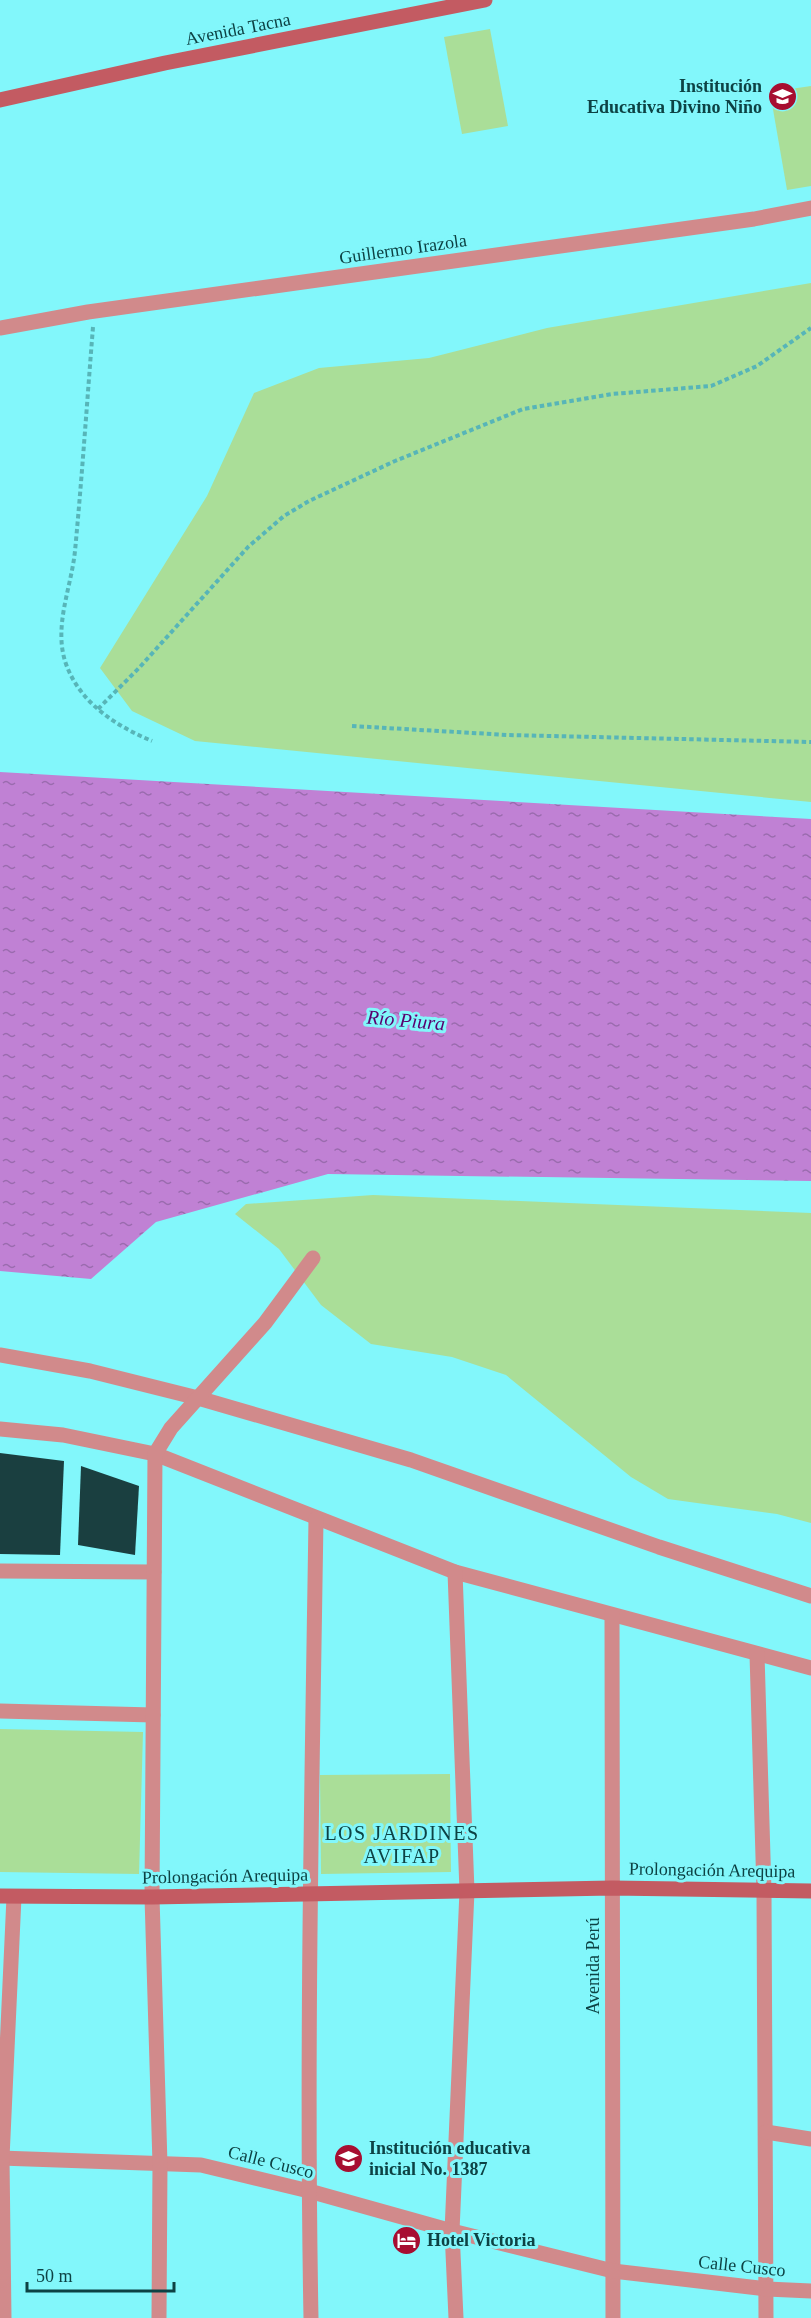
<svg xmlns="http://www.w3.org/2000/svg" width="811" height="2318" viewBox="0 0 811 2318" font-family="Georgia,serif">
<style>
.green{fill:#aade98}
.water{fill:url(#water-ripples)}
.building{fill:#1a3f40}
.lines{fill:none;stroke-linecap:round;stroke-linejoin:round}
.path{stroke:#57b5b8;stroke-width:4;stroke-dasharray:4.5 3;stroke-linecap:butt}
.street{stroke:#d18a8b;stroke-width:15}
.secondary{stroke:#c35b62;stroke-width:15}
.labels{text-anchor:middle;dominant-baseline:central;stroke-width:6;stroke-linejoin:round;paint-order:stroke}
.street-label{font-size:18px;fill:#0d4244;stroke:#82f7fb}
.poi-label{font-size:18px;font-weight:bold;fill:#0d4244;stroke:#82f7fb;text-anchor:start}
.water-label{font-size:20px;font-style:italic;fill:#59006e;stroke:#82f7fb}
.neighbourhood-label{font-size:20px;letter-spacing:1.5px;fill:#0d4244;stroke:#82f7fb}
</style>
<defs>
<pattern id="water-ripples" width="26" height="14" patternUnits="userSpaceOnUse" patternTransform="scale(1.5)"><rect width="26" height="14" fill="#c081d4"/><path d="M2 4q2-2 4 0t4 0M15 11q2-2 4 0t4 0" fill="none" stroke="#9a6bae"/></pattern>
</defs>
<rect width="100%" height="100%" fill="#82f7fb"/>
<g class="green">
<path d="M490,29L508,126L462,134L444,37Z"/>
<path d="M811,86V186L787,190L770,92Z"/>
<path d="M811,283V802L195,741L132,711L100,668L207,496L254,393L319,368L429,358L547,328Z"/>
<path d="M373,1195L811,1213V1523L777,1514L668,1499L631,1477L506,1375L452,1357L371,1344L321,1305L279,1249L235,1214L246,1204Z"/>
<path d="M0,1729L143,1732L139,1874L0,1872Z"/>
<path d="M450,1774L451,1872L321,1874L320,1775Z"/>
</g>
<path class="water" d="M0,772L811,819V1181L328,1174L156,1222L91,1279L0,1271Z"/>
<g class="building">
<path d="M0,1453L64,1461L60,1555L0,1554Z"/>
<path d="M81,1466L139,1486L135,1555L78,1545Z"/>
</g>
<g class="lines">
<g class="path">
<path d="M93,327C87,402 82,477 75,551C71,589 53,627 66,664C80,703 116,726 152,741"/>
<path d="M98,709L139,668L248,547L284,516L309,501L395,461L523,409L612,394L711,386L757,366L811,328"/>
<path d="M352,726L508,735L811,742"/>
</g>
<g class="street">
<path d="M0,328L88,312L754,219L811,208"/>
<path d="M0,1355L90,1371L198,1398L411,1460L659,1547L811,1596"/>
<path d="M0,1429L63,1435L155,1454L455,1572L811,1668"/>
<path d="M0,1571L154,1572"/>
<path d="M455,1572L467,1891L452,2231L456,2318"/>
<path d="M612,1615L613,2318"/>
<path d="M757,1654L764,1891L766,2318"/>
<path d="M0,1711L153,1715"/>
<path d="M766,2132L811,2139"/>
<path d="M0,2158L201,2165L309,2191L452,2231L613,2271L767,2289L811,2291"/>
<path d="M4,2318L2,2158L14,1897"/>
<path d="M159,2318L160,2164L152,1897L155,1454L171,1428L265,1323L313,1258"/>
<path d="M311,2318C306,2052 312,1785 316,1519"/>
</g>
<g class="secondary">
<path d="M0,100L165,63L485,0"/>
<path d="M0,1896L152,1897L612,1888L811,1891"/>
</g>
</g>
<defs>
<symbol id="school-disc" viewBox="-11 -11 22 22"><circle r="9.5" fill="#a70e31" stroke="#82f7fb"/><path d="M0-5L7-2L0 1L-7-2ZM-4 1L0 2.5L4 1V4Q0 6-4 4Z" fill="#fff"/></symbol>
<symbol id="hotel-disc" viewBox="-11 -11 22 22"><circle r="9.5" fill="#a70e31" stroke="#82f7fb"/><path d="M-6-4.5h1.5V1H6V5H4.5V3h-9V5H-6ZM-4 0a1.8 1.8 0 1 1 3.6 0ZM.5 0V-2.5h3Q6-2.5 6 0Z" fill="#fff"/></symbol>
</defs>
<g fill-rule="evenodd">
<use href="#school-disc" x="766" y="80" width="33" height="33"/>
<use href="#school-disc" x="332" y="2142" width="33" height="33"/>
<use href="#hotel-disc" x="390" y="2224" width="33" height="33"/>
</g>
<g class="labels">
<g class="street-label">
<text transform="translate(238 29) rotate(-11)">Avenida Tacna</text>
<text transform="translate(403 249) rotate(-8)">Guillermo Irazola</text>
<text transform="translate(712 1870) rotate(1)">Prolongación Arequipa</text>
<text transform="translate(225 1876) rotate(-1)">Prolongación Arequipa</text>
<text transform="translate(593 1966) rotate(-90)">Avenida Perú</text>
<text transform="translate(271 2162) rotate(14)">Calle Cusco</text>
<text transform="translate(742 2266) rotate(6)">Calle Cusco</text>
</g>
<g class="poi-label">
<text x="762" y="86" text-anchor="end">Institución<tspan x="762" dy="21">Educativa Divino Niño</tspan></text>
<text x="369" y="2148">Institución educativa<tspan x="369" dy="21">inicial No. 1387</tspan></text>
<text x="427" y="2240">Hotel Victoria</text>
</g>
<g class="water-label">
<text transform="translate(406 1020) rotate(5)">Río Piura</text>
</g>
<g class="neighbourhood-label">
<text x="402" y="1833">LOS JARDINES<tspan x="402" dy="23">AVIFAP</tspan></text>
</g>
</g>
<path d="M27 2282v9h147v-9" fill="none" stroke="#0d4244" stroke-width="3"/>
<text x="36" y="2282" font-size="18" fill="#0d4244" stroke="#82f7fb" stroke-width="4.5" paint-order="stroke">50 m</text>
</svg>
